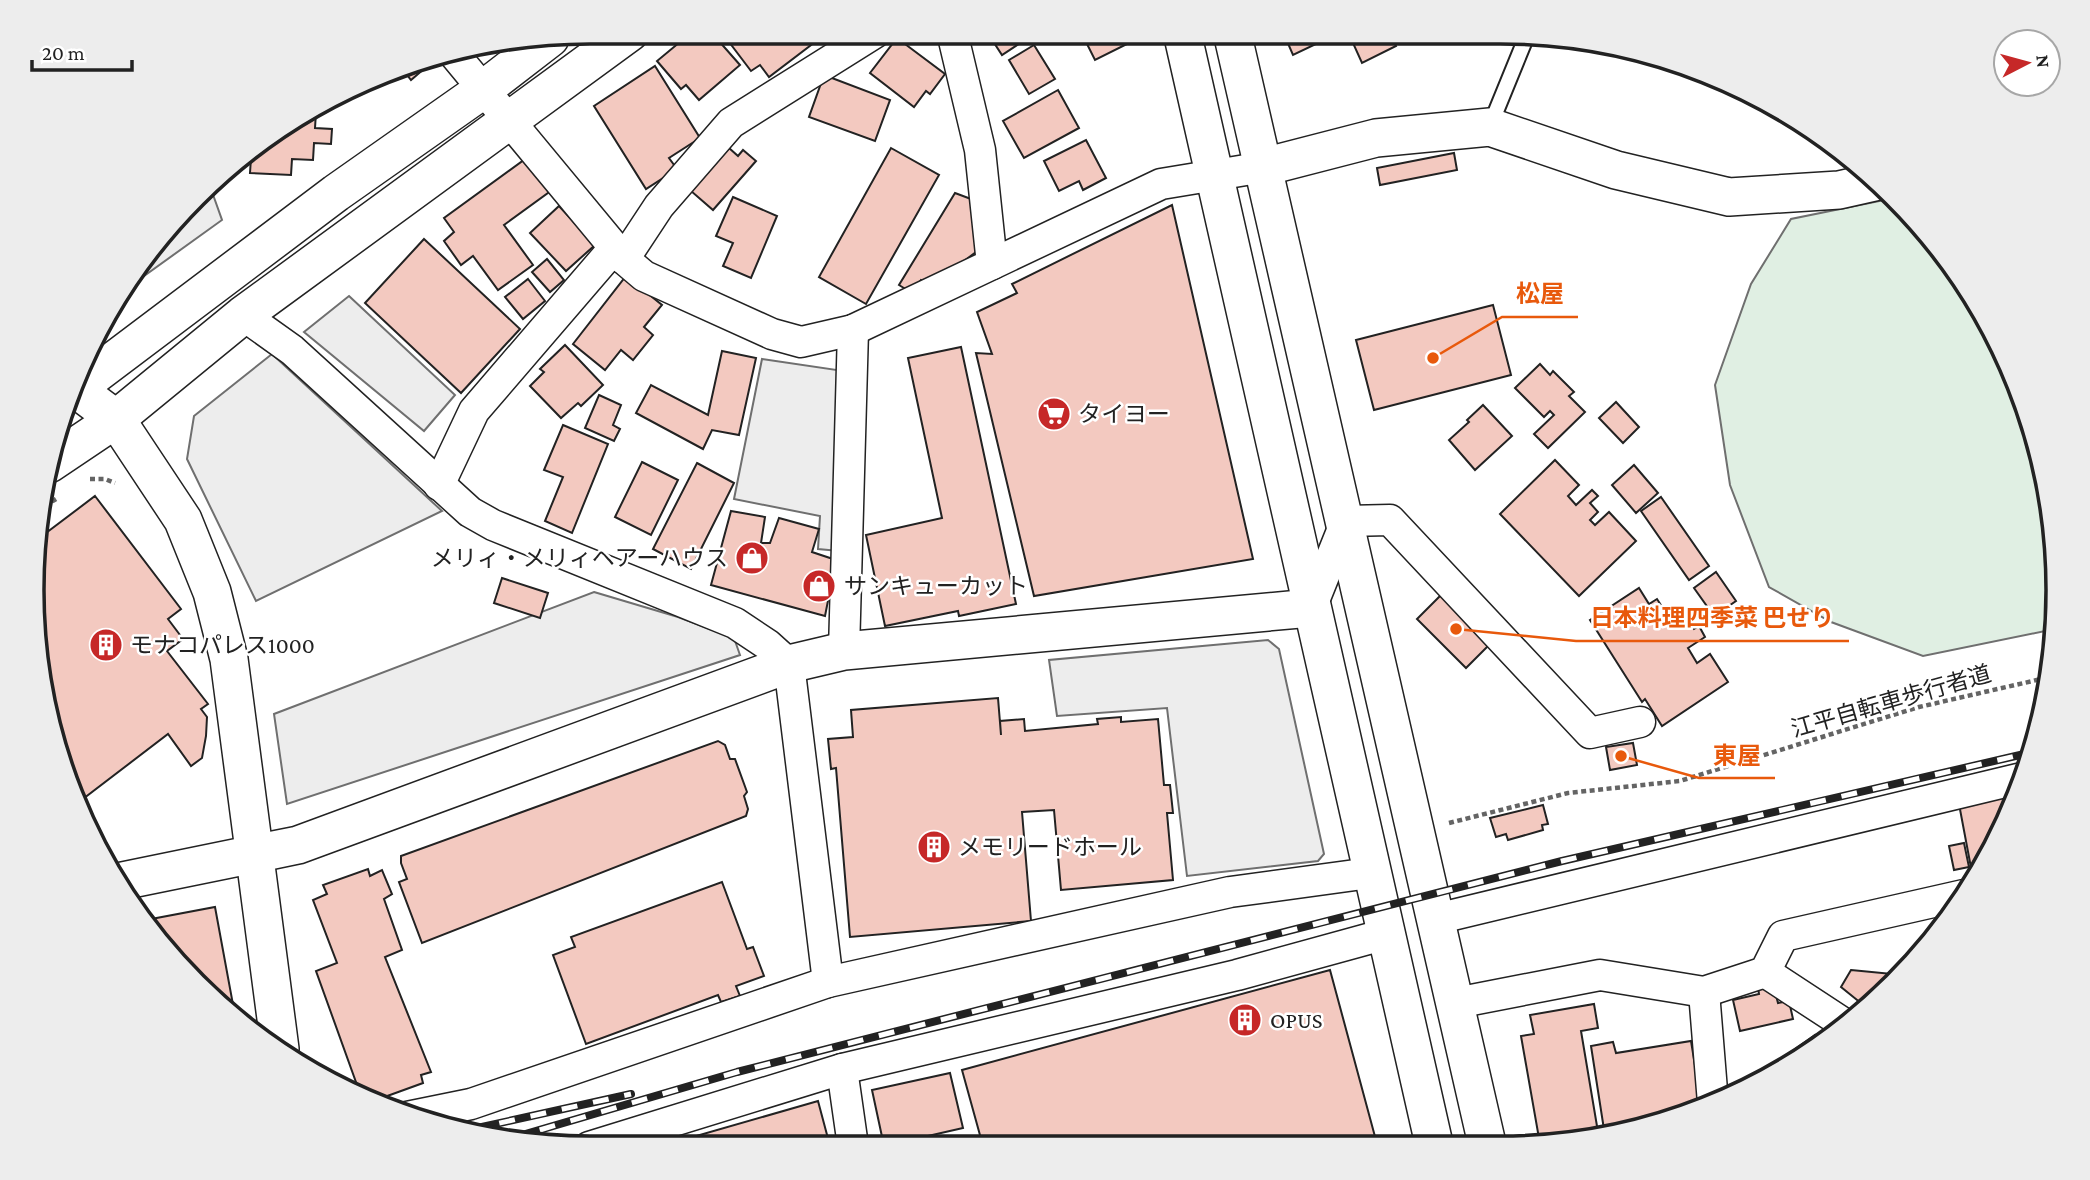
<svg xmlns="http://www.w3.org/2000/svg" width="2090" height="1180" viewBox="0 0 2090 1180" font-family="'Crimson Pro','Noto Sans JP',serif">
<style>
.green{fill:#e0efe3;stroke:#6f6f6f;stroke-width:2}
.parking{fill:#ededed;stroke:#6f6f6f;stroke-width:2}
.building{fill:#f3c9c0;stroke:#222;stroke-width:2}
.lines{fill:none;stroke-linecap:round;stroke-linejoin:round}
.service-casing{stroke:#222;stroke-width:18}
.minor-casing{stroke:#222;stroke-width:33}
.tertiary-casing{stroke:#222;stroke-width:40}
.path{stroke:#646464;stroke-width:4.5;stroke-dasharray:5 3.5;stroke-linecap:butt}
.service{stroke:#fff;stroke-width:14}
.minor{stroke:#fff;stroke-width:30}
.tertiary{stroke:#fff;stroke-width:37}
.rail-casing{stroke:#222;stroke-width:8}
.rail{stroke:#fff;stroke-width:5;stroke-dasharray:16;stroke-linecap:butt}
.labels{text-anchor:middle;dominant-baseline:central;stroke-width:5;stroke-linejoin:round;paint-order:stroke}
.poi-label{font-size:23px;fill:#222;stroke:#fff;text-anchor:start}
.street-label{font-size:23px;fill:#222;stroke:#fff}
.rim{fill:none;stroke:#222;stroke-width:3.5}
.leader{fill:none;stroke:#e8590c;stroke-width:2.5}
.callout-dot{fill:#e8590c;stroke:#fff;stroke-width:2.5}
.callout-label{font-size:24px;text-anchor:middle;font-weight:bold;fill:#e8590c;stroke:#fff;stroke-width:5;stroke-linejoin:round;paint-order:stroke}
</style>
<rect width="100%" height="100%" fill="#fff"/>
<path class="green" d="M1894,198L1943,250L2001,343L2040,446L2057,554L2055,629L1923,656L1831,622L1769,587L1730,485L1715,385L1751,284L1791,219Z"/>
<g class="parking">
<path d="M211,189L222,220L119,294L126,279Z"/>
<path d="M349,296L455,395L424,431L304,332Z"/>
<path d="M272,354L442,511L256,601L187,459L194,416Z"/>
<path d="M762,359L837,370L839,551L818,549L820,516L734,499Z"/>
<path d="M594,592L678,617L734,638L740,655L287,804L274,714Z"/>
<path d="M1268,640L1279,649L1324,854L1318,861L1187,876L1167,708L1057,716L1049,660Z"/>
</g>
<g class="building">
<path d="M692,32H711L740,65L699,100L686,85L681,89L657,61Z"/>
<path d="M726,32H808L815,42L769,77L760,65L751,71L723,34Z"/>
<path d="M816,32H839L825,43Z"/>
<path d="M987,32H1029L1031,36L1002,55Z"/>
<path d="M1081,32H1136L1139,38L1095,60Z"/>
<path d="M1283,32H1341L1293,55Z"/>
<path d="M1348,32H1390L1396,46L1362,63Z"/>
<path d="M897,38L945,74L930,94L926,91L914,107L870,73Z"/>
<path d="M1034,45L1055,79L1029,94L1009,60Z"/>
<path d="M439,56L411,80L401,67L411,61Z"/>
<path d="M655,66L700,138L669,158L677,169L646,189L594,106Z"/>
<path d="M824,75L890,100L875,141L809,117Z"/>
<path d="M1058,90L1079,128L1024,158L1003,121Z"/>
<path d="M316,112L315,128L332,129L331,144L314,143L313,160L292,159L291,175L250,173L251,158L240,157L250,147Z"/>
<path d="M1086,140L1106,178L1083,190L1079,181L1059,191L1044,161Z"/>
<path d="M729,148L738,156L743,150L756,161L713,210L691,191Z"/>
<path d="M891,148L939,175L866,304L819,277Z"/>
<path d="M1454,153L1457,170L1380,185L1377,168Z"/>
<path d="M528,157L552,190L504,225L533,265L498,290L473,256L461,265L444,241L454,232L444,218Z"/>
<path d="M955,193L979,202L980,249L932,285L921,280L912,293L899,285Z"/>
<path d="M733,197L777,216L751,278L723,266L733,243L716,236Z"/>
<path d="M1172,205L1253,559L1034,596L976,353L992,354L977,312L1017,293L1012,284Z"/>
<path d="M559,206L595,245L566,271L530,233Z"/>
<path d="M424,239L520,329L461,393L365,303Z"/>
<path d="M547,259L564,280L550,292L532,272Z"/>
<path d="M626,276L662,305L644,327L653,335L633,360L621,350L605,370L573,344Z"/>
<path d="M528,279L545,301L523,319L505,297Z"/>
<path d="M1493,305L1511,375L1374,410L1356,340Z"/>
<path d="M565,345L603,385L581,406L578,403L561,418L530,386L544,372L540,369Z"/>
<path d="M961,347L1016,604L959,616L958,611L885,626L866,535L942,518L908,358Z"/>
<path d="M722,351L756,358L739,435L712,430L703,449L636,413L651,385L708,415Z"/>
<path d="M1540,364L1550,375L1553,371L1574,392L1569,396L1585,412L1548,448L1534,434L1554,415L1550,411L1544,417L1515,388Z"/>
<path d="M599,395L621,405L613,425L620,429L614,441L585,428Z"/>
<path d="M1616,402L1639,427L1623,443L1599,418Z"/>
<path d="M1483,405L1512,436L1475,470L1449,440L1469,422L1467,420Z"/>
<path d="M563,425L608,444L572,533L545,521L563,477L544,470Z"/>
<path d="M1555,460L1579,485L1568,496L1576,505L1592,490L1598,496L1590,503L1598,512L1590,520L1595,525L1609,512L1636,541L1579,596L1500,514Z"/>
<path d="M642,462L678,480L651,535L615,517Z"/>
<path d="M697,463L734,483L691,569L653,549Z"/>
<path d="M1634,465L1658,493L1636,513L1612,485Z"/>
<path d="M95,496L181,609L168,619L183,639L167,651L208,704L201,709L207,717L206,736L202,758L191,766L168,734L75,805L33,626L42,536Z"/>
<path d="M1661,497L1709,566L1689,580L1641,511Z"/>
<path d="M731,511L765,517L761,543H770L779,518L819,529L812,552L836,560L825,616L711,585Z"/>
<path d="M1716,572L1736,601L1714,616L1694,588Z"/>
<path d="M502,578L548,593L540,618L494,603Z"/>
<path d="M1639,588L1649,604L1657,599L1676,628L1688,620L1694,629L1699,626L1705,637L1688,648L1697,663L1710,654L1728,682L1662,726L1645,699L1642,702L1590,620Z"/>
<path d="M1447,589L1495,639L1466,668L1417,619Z"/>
<path d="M998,698L1001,735L1000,721L1024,719L1025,731L1098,724L1097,719L1121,717V722L1158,719L1164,785H1170L1173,813H1167L1173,880L1061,890L1054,810L1022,812L1031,921L850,937L836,768L831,769L828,739L853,737L851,710Z"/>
<path d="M718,741L725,745L730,759H735L747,792L744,796L748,809L746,816L422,943L399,882L407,879L401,863V856Z"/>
<path d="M1633,743L1637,765L1610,770L1606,747Z"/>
<path d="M2019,792L1983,870L1972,873L1959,804Z"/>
<path d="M1543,805L1548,824L1542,825L1543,830L1508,840L1506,834L1496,837L1490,818Z"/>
<path d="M1964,843L1969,867L1954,870L1949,846Z"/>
<path d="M368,869L370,876L382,870L392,894L384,899L402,950L385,957L431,1072L421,1075L423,1083L379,1099L375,1092L361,1096L316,971L337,963L313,900L327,894L323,885Z"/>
<path d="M722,882L747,949L753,947L764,976L736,986L740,996L721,1002L718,995L586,1044L553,955L575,947L571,937Z"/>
<path d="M215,907L234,1010L170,958L146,920Z"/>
<path d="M1330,970L1377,1144L983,1146L962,1070Z"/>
<path d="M1851,970L1903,975L1895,985L1867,1008L1841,987Z"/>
<path d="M1773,984L1778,1003L1789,1001L1793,1019L1740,1031L1733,1000L1759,994L1758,988Z"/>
<path d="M1594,1004L1598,1028L1581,1031L1599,1138L1573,1144H1540L1521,1036L1534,1034L1530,1015Z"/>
<path d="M1835,1031L1836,1033L1810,1055L1790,1064L1784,1057L1815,1035L1820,1042Z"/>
<path d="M1691,1041L1702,1108L1680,1119L1605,1136L1591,1046L1613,1042L1616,1053Z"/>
<path d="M950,1073L963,1128L884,1146L872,1090Z"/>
<path d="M818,1101L830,1146L658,1147Z"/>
<path d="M967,1139L968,1146H936Z"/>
</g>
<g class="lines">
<defs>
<path id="service" d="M1490,126L1528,33"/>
<g id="minor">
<path d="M952,32L980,150L992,264"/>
<path d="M454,54L624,259L644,276L772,334L801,342L853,330L1161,184L1264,167"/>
<path d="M624,259L659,206L731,123L876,32"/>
<path d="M243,315L292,350L470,512L493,525L735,623L768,645L789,664L828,982"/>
<path d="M439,485L474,411L615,247"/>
<path d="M1311,608L1346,521L1390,520L1590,733L1640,722"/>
<path d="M844,651L853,330"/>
<path d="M1436,919L2026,777"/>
<path d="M1765,972L1846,1025"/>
<path d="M1704,992L1713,1103"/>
<path d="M1456,1003L1600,975L1704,992L1765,972L1783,936L1964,895"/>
<path d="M842,1069L853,1146"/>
<path d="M407,1117L471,1104L828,982L1230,892L1370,873"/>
<path d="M589,1147L842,1069L1237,975L1386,934"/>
</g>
<g id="tertiary">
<path d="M1182,32L1434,1144"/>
<path d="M1232,32L1487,1144"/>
<path d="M1264,167L1376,138L1490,127L1616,170L1729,197L1839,190L1879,181"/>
<path d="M49,464L116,419L243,315L630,32"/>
<path d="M122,881L298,845L789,664L844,651L1311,608"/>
<path d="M280,1049L229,659L212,592L183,520L116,419L76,389L336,193L484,89L550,38"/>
</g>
</defs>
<use href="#service" class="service-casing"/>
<use href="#minor" class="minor-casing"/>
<use href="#tertiary" class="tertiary-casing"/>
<g class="path">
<path d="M90,479H105L115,483"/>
<path d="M45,506L56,499"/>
<path d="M1449,823L1568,793L1680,781L1919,707L2050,677"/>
</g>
<use href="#service" class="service"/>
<use href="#minor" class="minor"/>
<use href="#tertiary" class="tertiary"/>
<defs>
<g id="rail">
<path d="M468,1130L631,1094"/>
<path d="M509,1139L737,1072L1562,861L2033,752"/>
</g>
</defs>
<use href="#rail" class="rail-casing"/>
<use href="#rail" class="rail"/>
</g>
<defs>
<symbol id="supermarket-disc" viewBox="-11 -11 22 22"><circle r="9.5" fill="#c62828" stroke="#fff"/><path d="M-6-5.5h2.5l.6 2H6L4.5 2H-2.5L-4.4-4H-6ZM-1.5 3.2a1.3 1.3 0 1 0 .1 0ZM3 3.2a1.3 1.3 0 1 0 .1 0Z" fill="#fff"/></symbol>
<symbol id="shop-disc" viewBox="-11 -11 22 22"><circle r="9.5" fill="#c62828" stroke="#fff"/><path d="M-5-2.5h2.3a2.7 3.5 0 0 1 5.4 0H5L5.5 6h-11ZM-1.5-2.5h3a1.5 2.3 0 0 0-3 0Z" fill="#fff"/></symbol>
<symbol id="building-disc" viewBox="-11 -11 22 22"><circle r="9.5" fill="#c62828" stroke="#fff"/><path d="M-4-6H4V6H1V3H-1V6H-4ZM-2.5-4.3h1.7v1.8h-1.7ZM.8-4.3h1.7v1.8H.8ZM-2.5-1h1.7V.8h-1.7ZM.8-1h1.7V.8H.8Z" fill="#fff"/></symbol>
</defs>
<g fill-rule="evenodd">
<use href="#supermarket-disc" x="1035" y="395" width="38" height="38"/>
<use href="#shop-disc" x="733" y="539" width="38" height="38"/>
<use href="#shop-disc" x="800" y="567" width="38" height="38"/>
<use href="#building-disc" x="87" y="626" width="38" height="38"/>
<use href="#building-disc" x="915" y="828" width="38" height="38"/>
<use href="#building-disc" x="1226" y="1001" width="38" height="38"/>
</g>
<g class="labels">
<g class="poi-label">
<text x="1078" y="414">タイヨー</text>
<text x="728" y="558" text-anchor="end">メリィ・メリィヘアーハウス</text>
<text x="844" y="586">サンキューカット</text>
<text x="130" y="645">モナコパレス1000</text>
<text x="958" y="847">メモリードホール</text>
<text x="1270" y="1020">OPUS</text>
</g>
<g class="street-label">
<text transform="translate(1891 701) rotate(-16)">江平自転車歩行者道</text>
</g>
</g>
<path d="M0 0H2090V1180H0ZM590 44H1500A546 546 0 0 1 2046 590V590A546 546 0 0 1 1500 1136H590A546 546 0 0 1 44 590V590A546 546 0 0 1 590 44Z" fill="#ededed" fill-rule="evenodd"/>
<path class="rim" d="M590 44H1500A546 546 0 0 1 2046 590V590A546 546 0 0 1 1500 1136H590A546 546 0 0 1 44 590V590A546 546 0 0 1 590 44Z"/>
<path class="leader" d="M1433 358L1502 317H1578M1456 629L1576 641H1849M1621 756L1699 778H1775"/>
<g class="callout-dot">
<circle cx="1433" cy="358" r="7"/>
<circle cx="1456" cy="629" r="7"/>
<circle cx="1621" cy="756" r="7"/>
</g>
<g class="callout-label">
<text x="1540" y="302">松屋</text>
<text x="1712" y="626">日本料理四季菜 巴せり</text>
<text x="1737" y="764">東屋</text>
</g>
<g transform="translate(2027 63) rotate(84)"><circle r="33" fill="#ffffff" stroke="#a7a7a7" stroke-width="2"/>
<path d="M0-5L12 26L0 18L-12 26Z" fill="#c62828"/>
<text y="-10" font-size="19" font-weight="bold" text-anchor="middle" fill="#222222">N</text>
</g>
<path d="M32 60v10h100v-10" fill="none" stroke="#222222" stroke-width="3.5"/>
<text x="42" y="60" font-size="21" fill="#222222" stroke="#ffffff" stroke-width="5" paint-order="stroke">20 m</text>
</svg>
